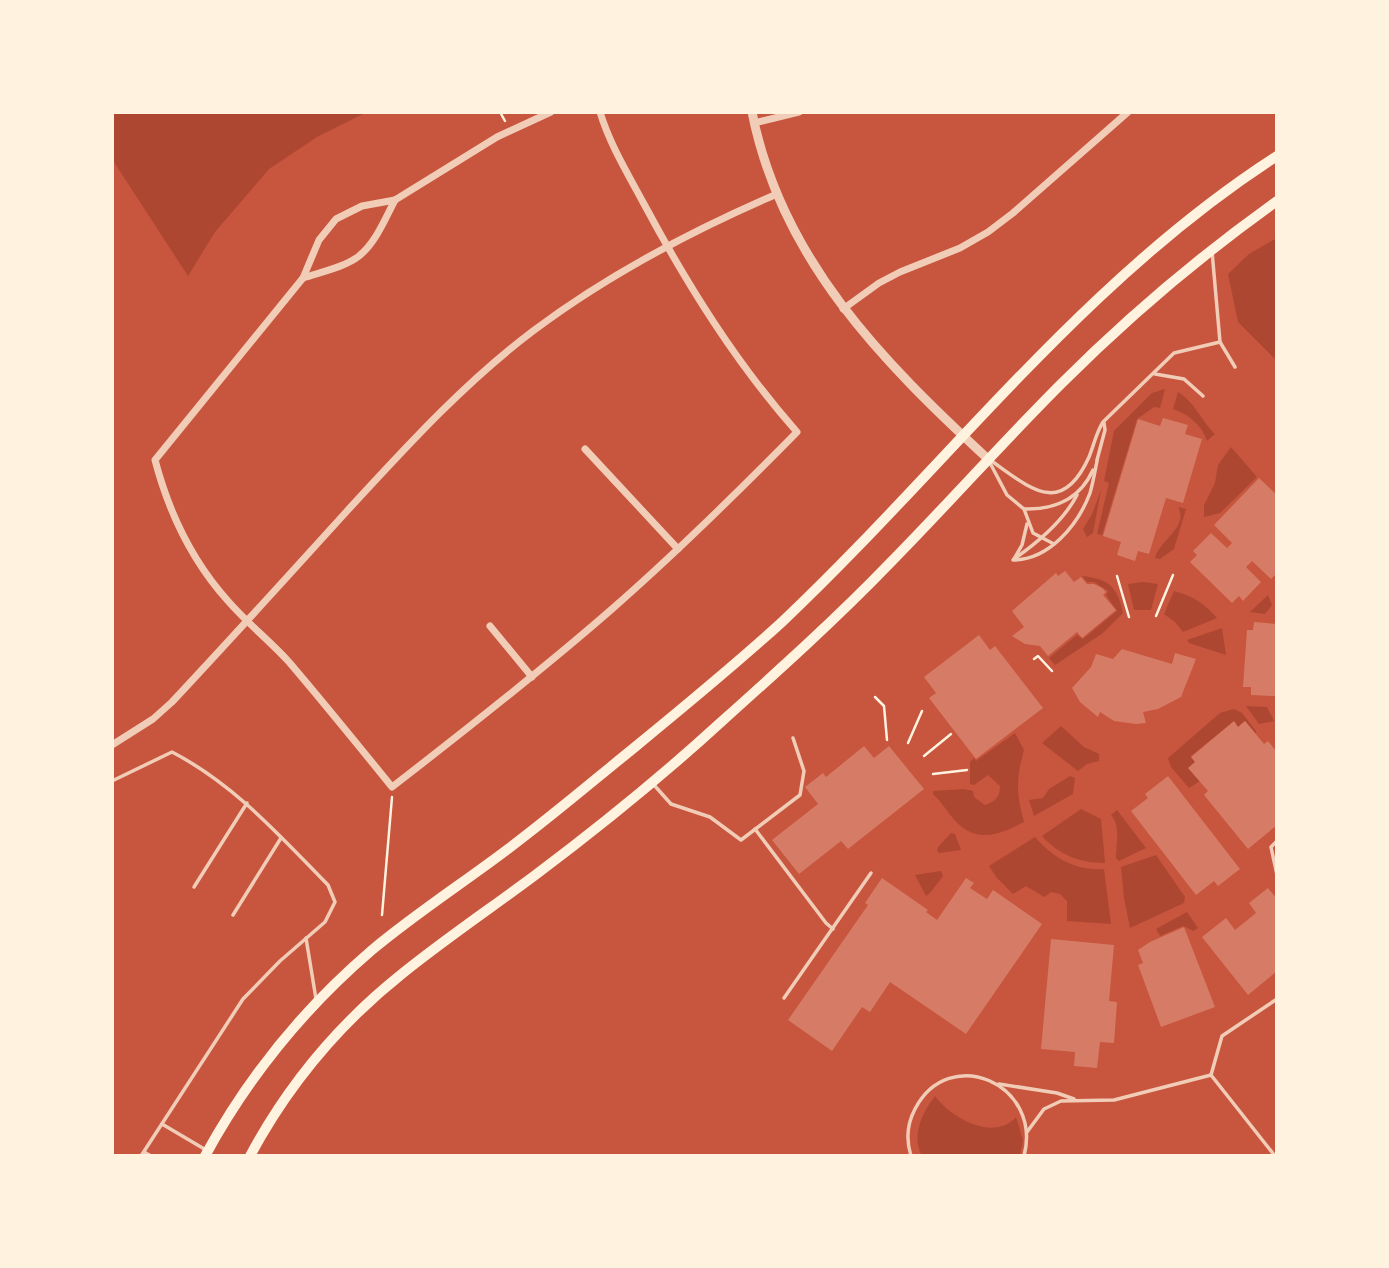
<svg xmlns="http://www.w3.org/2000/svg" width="1389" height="1268" viewBox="0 0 1389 1268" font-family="Arial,sans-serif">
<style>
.green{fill:#ae4732}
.building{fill:#d67c66}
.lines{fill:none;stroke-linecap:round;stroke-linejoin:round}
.path{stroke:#fff3e0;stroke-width:2.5}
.service{stroke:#f1ccb7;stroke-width:3.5}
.minor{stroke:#f1ccb7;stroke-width:7}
.tertiary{stroke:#f1ccb7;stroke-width:9}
.secondary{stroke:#fff3e0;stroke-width:10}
</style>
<rect width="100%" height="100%" fill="#c8553d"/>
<g class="green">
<path d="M112,112H367L317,137L269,169L215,232L188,276L112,159Z"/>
<path d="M1277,238V361L1238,322L1228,274L1249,254Z"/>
<path d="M1165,389L1160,408L1154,407L1137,419L1102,535L1097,534L1109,483L1104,481L1114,431L1152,393Z"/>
<path d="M1178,392C1194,401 1202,422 1215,434L1207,441C1202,425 1188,414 1173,409Z"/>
<path d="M1231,447L1257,477L1220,513L1204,517V505L1215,483L1218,465Z"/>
<path d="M1101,490L1093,533L1087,537L1083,529L1092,514Z"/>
<path d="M1178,507L1186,509L1174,549L1160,559L1155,558C1160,539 1189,527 1178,507Z"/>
<path d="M1082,576C1108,579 1117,585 1123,613L1103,633L1055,665L1049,658L1077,635L1083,639L1117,611L1106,595L1108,591L1094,582H1087Z"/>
<path d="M1143,582L1158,584L1151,610H1134L1128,584Z"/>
<path d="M1174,591C1193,596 1204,603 1217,618L1183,632L1175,622L1164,614Z"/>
<path d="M1268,595L1272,605L1265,614L1250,612Z"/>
<path d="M1222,628L1226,655L1189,643L1187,640Z"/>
<path d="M1246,706L1267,707L1274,721L1259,724Z"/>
<path d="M1234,709L1242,713L1256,731V734L1245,721L1238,727L1233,722L1191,756L1195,762L1200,781L1189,788L1171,767L1168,758L1220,713Z"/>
<path d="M1061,726L1084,747L1099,754V761L1087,764L1078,771L1042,743Z"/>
<path d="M1015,733L1024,750C1016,779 1016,793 1024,822C1004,832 983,843 962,827C951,819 944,804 933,794V791L964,789L973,791L974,797L985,805C995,802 1000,797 1000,786L988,775L974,785L970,784V762L974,758L976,761Z"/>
<path d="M1070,776L1075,778L1073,794L1034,816L1029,800L1043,798L1049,789Z"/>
<path d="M1081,809L1101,819L1105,863C1080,863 1059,855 1042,836Z"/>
<path d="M1117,810L1146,848L1119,861L1116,858C1116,844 1121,826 1111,815Z"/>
<path d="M951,833L955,834L961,850L939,853L937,850L938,847Z"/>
<path d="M1035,837C1053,858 1076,871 1104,869L1111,924L1067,921V901L1060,894L1051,892L1044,897L1026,886L1013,894L997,878L989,866Z"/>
<path d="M1156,855L1185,897L1184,903L1130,928L1124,898L1121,867Z"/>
<path d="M941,871L943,876L930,893L926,896L915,875Z"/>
<path d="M1187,912L1198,928L1193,931L1183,926L1160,936L1156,929Z"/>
<path d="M935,1096C951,1118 994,1142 1016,1117L1023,1140L1020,1156H922C911,1136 922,1113 935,1096Z"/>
</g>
<g class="building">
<path d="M1163,418L1188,425L1185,434L1202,439L1183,503L1166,498L1149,554L1138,551L1135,561L1117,555L1121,542L1103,536L1138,419L1160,426Z"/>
<path d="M1259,478L1277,495V573L1271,579L1252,561L1246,567L1261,582L1243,601L1239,596L1232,603L1190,562L1197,555L1193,551L1211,533L1227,548L1232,543L1214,525Z"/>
<path d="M1065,571L1074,582L1081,577L1087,584H1094L1102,588L1106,592L1103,595L1116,610L1082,638L1077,632L1048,656L1040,646L1025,644L1012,636L1024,627L1012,611L1056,573L1058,576Z"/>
<path d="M1254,622L1277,624L1275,696L1251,695V687H1243L1247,630H1253Z"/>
<path d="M979,635L990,650L995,646L1043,708L976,759L929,698L936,693L924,677Z"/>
<path d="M1122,649L1172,664L1175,653L1196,659L1181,697L1158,709L1143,712L1146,723L1136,724L1114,721L1100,712L1098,717L1080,702L1072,688L1091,667L1096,654L1113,659Z"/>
<path d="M1234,721L1238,727L1245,721L1264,744L1268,741L1277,752V825L1248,849L1204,795L1208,791L1188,768L1195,762L1191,757Z"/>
<path d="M864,746L874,758L889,746L924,789L848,849L841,841L799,874L772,840L818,804L805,787L823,773L826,777Z"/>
<path d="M1168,776L1240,869L1218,886L1214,881L1196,895L1131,811L1148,798L1145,794Z"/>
<path d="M882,878L928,910L926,912L937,920L966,878L974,883L970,888L987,899L993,890L1042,924L966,1034L890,982L870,1012L862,1007L832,1051L788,1020L868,905L865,903Z"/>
<path d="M1268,888L1277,899V971L1248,995L1202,937L1226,918L1235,930L1256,913L1249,903Z"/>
<path d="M1184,927L1215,1007L1161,1027L1138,965L1143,963L1138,950L1150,942Z"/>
<path d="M1051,939L1114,945L1109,1001L1117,1002L1114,1043L1100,1042L1097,1068L1074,1066L1075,1052L1041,1049Z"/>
</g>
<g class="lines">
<g class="path">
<path d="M500,112L505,121"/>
<path d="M1117,576L1129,617"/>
<path d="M1156,616L1173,575"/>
<path d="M1034,659L1038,656L1052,671"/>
<path d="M875,697L884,706L887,740"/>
<path d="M908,743L922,711"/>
<path d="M924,756L951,734"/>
<path d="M933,774L967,770"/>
<path d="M382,915L392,797"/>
</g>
<g class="service">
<path d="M1212,251L1220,342L1235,367"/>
<path d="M1155,374L1184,379L1203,396"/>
<path d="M990,460C1029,487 1061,519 1089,457C1094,445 1096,433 1103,422L1174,353L1220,342"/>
<path d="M1097,460L1105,430L1104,423"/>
<path d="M989,461L1007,495L1024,509L1033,533L1054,544"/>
<path d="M1024,509C1054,510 1080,499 1093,470"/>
<path d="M1014,559C1037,543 1064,520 1077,495"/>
<path d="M1014,559L1022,545L1027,524"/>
<path d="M1013,560C1049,560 1078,525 1090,493C1093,483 1095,471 1097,461"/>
<path d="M112,781L172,752C234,784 280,836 328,885L335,902L325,922L280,961L243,999L141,1156"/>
<path d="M654,785L671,804L710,817L741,840L800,795L804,771L793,738"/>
<path d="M755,829L826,923L833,929"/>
<path d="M1277,841L1271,847L1277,875"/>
<path d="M194,887L247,803"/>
<path d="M233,915L281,838"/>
<path d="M306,938L316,999"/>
<path d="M784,998L871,873"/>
<path d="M1211,1075L1222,1036L1277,999"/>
<path d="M999,1084L1057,1093L1074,1099"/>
<path d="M162,1124L206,1150"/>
<path d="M1027,1132L1044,1109L1061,1101L1114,1100L1211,1075L1275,1156"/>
<path d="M144,1152L151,1156"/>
<path d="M911,1156C906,1140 907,1124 915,1109C949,1043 1043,1084 1024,1156"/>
</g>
<g class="minor">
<path d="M551,112L497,137L395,200L362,206L336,219L319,240L303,278L155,460C169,513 191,560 228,601C247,623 270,641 289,662C324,703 358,745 392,787C467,729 541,671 612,609C676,553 737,493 797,432C736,363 688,286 644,204C628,174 610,145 600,112"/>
<path d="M754,123L799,112"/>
<path d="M303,278C321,272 345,267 359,256C376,242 385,219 395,200"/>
<path d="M843,309L879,283L900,272L960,248L988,232L1013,213L1128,112"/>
<path d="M585,449L678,549"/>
<path d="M490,626L532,677"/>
<path d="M112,745L153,719L172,702C231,639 289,575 347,511C406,447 464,383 533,331C609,274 691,231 777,194"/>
</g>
<path class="tertiary" d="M752,112C781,259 882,361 988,459"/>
<g class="secondary">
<path d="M205,1156C248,1077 303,1009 372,950C415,914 463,883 508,849C552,816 593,781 635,747C685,706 735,665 782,622C947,466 1084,280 1277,156"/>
<path d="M250,1156C288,1085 340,1023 403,973C445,939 491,908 534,876C598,828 661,777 720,723C778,671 836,619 890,563C948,504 1003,442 1061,384C1128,317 1200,256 1277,201"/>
</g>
</g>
<rect width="1389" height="1268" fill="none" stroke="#fff3e0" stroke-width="228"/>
</svg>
